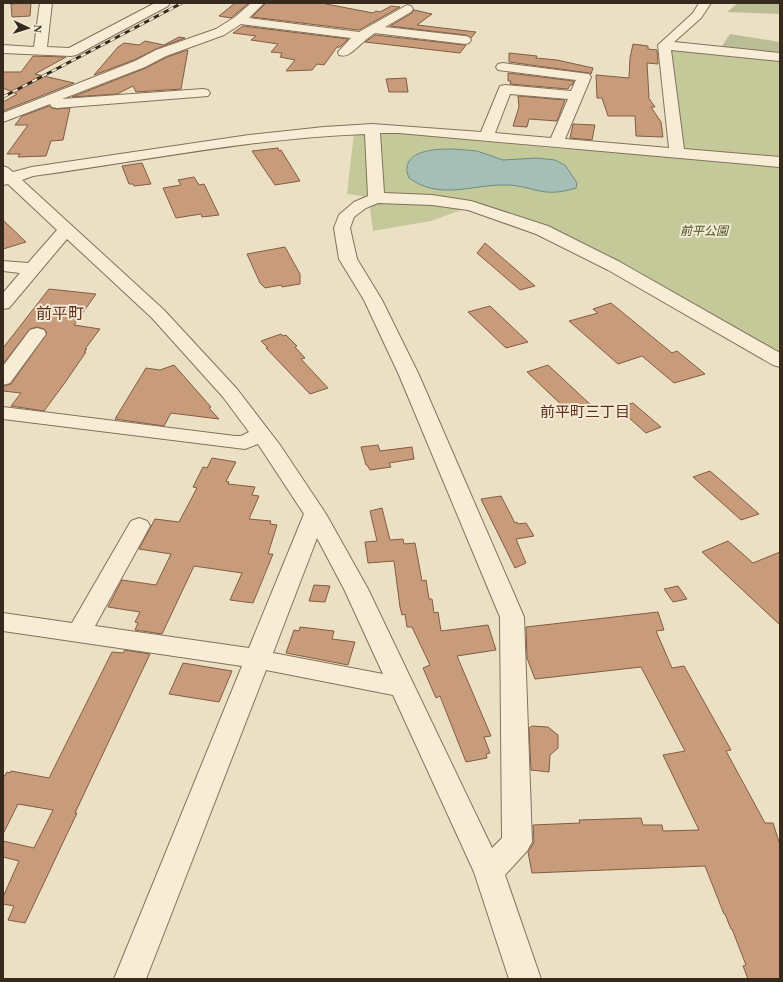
<svg xmlns="http://www.w3.org/2000/svg" width="783" height="982" viewBox="0 0 783 982" font-family="'Times New Roman','Noto Sans JP',serif">
<style>
.green{fill:#c3c998}
.cemetery{fill:#b9be97}
.water{fill:#a5bfb7;stroke:#6d8c84}
.building{fill:#c89b7b;stroke:#835c42}
.lines{fill:none;stroke-linecap:round;stroke-linejoin:round}
.minor-casing{stroke:#85715b;stroke-width:2}
.minor{fill:#f7edd6;fill-rule:evenodd}
.rail-casing{stroke:#362a1e;stroke-width:3}
.rail{stroke:#f3ead3;stroke-width:2;stroke-dasharray:5.5;stroke-linecap:butt}
.labels{text-anchor:middle;dominant-baseline:central;stroke-width:4;stroke-linejoin:round;paint-order:stroke}
.far-park-label{font-size:12px;font-style:italic;fill:#465126;stroke:#f3ead3}
.neighbourhood-label{font-size:15px;fill:#602e20;stroke:#f3ead3}
.quarter-label{font-size:16px;fill:#602e20;stroke:#f3ead3}
</style>
<rect width="100%" height="100%" fill="#ece0c4"/>
<path class="green" d="M664,45L780,57V361L614,266L472,206L431,221L373,231L370,209L375,198L347,194L354,133H399L552,148L684,157Z"/>
<g class="cemetery">
<path d="M738,3H780V14L727,12Z"/>
<path d="M730,34L780,42V56L720,49Z"/>
</g>
<path class="water" d="M454,149L477,151L503,160L537,158L555,160L565,165L577,183L576,188C566,191 556,193 546,192C532,190 520,185 507,185C472,184 441,201 409,178C408,175 406,171 407,168C408,149 440,149 454,149Z"/>
<g class="building">
<path d="M21,3H31L30,16L12,17L11,4Z"/>
<path d="M235,3H249L231,18L219,16Z"/>
<path d="M266,3H321L373,13L376,11L380,12L391,6L400,7L359,30L252,17Z"/>
<path d="M414,10L432,14L417,25L476,32L471,38L465,35L390,26L412,13Z"/>
<path d="M243,26L348,39L340,47H337L324,65L317,64L312,70L286,71L295,60L280,57L282,53L271,52L278,44L251,40L256,36L233,33Z"/>
<path d="M375,35L465,45H466L460,53L365,42Z"/>
<path d="M179,37L185,38L156,49L134,60L94,75L118,47L124,43L139,45L145,41L164,45Z"/>
<path d="M633,44L648,46V49L657,50L658,64L647,63L649,97H648L655,107H651L661,122L663,137L636,136L635,116H608L602,98H597L596,75L629,78L630,58Z"/>
<path d="M188,50L181,89L136,92L133,86L117,94L72,97L146,68L167,57Z"/>
<path d="M509,53L537,56L536,58L557,60L593,68L591,74L589,73L509,62Z"/>
<path d="M33,56L66,57L35,74L74,83L3,111V102L17,94L3,88V72H21Z"/>
<path d="M508,73L574,81L572,85H570L568,89L510,84L511,81H508Z"/>
<path d="M406,78L408,92H389L386,79Z"/>
<path d="M518,96L565,100L557,121L529,119L527,127L513,126L519,107Z"/>
<path d="M49,106L52,108L57,109L70,108L63,140L51,141L46,156L18,157L20,154H7L28,125H15L22,116Z"/>
<path d="M573,124L595,125L592,140L570,138Z"/>
<path d="M278,148L279,151L281,150L300,181L275,185L252,151Z"/>
<path d="M142,163L151,184L134,186L133,184H129L122,166Z"/>
<path d="M194,177L199,185L204,184L219,215L202,217L201,214L176,218L163,188L181,185L178,180Z"/>
<path d="M3,220L26,242L3,249Z"/>
<path d="M485,243L535,286L520,290L477,253Z"/>
<path d="M285,247L300,274V284L282,287L281,285L265,288L260,283L247,254Z"/>
<path d="M49,289L96,294L74,325L100,329L85,349H87L84,352H86L64,384L44,411L11,406L21,393L3,391V386L11,384L47,333L44,329L37,327L30,329L3,364V348Z"/>
<path d="M611,303L672,353L677,351L705,374L674,383L642,356L618,364L569,321L598,313L593,309Z"/>
<path d="M490,306L528,342L506,348L468,312Z"/>
<path d="M281,334L283,336L286,335L297,346L295,347L305,358L301,359L328,388L310,394L266,348H268L261,341Z"/>
<path d="M174,365L211,407L209,408L219,419L171,413L164,426L115,419L146,368L160,370Z"/>
<path d="M548,365L592,406L570,413L527,372Z"/>
<path d="M633,403L661,427L646,433L618,408Z"/>
<path d="M378,445L380,451L412,447L414,459L389,463L391,467L370,470L367,465H366L361,447Z"/>
<path d="M212,458L236,462L226,481L229,482L228,484L255,487L252,495L259,496L249,519L271,521L270,524L277,525L268,554H273L253,603L230,600L242,573L194,566L162,634L135,630L138,623L135,622L140,612L108,607L122,580L156,585L171,554L139,549L155,519L179,522L197,488L193,487L203,467L207,468Z"/>
<path d="M710,471L725,484L759,514L741,520L693,477Z"/>
<path d="M501,496L515,523L517,522L518,524L526,523L534,536L516,539L526,563L515,568L481,499Z"/>
<path d="M382,508L390,540L403,539L404,544L415,543L422,581L426,580L429,599H432L434,613L438,612L441,631L488,625L496,650L457,656L491,736L484,737L490,753L486,754L487,758L466,762L440,696L436,698L423,668L430,665L412,627H407L405,614L402,615L400,607L394,561L368,563L365,542L377,541L370,511Z"/>
<path d="M728,541L753,563L780,552V625L702,552Z"/>
<path d="M314,585L330,586L325,602L309,601Z"/>
<path d="M678,586L687,599L673,602L664,589Z"/>
<path d="M658,612L664,630L656,631L672,668L684,666L731,750L726,751L765,823H773L780,845V979H748L743,966L746,965L732,929H731L725,914H724L705,866L532,873L528,852L534,842L533,825L580,823L579,820L641,818L643,825H662L663,831L699,830L663,755L685,751L641,667L535,679L527,658L526,627Z"/>
<path d="M300,627L334,631L332,639L355,642L348,665L286,653L294,630L299,631Z"/>
<path d="M125,650L150,654L75,813H77L25,923L8,920L14,906L3,904V897L19,861L3,857V841L34,848L53,810L18,804L3,834V778L7,772L10,773L11,771L49,778L112,652L123,653Z"/>
<path d="M183,663L232,671L219,702L169,694Z"/>
<path d="M532,726L548,727L558,735V748L550,755L549,772L531,770L529,728Z"/>
</g>
<g class="lines">
<defs>
<g id="minor">
<path d="M40,3H52L47,47L69,48L155,3H170L168,6L76,55L71,56L3,53V45L34,47Z"/>
<path d="M251,3H264L249,18L359,32L407,5L411,6L413,9L411,12L385,27L465,36L469,37L471,40L469,43L465,44L375,33C365,39 358,48 349,54C346,56 343,56 339,55L338,52L351,38L241,24L224,35L166,56L145,67L62,99L203,89L208,90L210,93L208,96L57,108L52,107L50,104L3,122V113L135,61L156,50L216,29L235,17Z"/>
<path d="M699,3H711L701,18L674,42L780,53V61L671,50L684,149L780,157V167L399,133H380L384,193L432,195L471,201L548,226L620,262L780,353V367L773,365L608,270L536,234L468,210L432,205L378,203L366,208L354,217L350,228L357,259L382,300L419,375L524,617L532,842L527,851L505,875L541,979H509L474,872L393,695L266,670L146,979H114L242,666L3,631V613L72,623L131,521L139,518L147,521L150,526L95,626L249,648L304,514L258,444L245,449L3,419V407L235,436H241L249,432L223,397L152,318L67,239L9,308L3,309V293L20,273L3,271V261L28,263L57,230L8,184L3,185V166L8,168L13,172L32,167L249,135L324,127L372,124L481,132L500,86L505,85L571,91L576,80L498,70L496,67L498,64L503,63L589,74L591,77L565,139L669,148L658,45L693,13ZM510,94L568,99L551,138L495,133ZM365,134L368,196L354,202L339,215L334,228L339,259L364,300L399,375L500,617L502,838L492,848L368,589L326,514L280,445L237,389L164,310L22,180L33,176C143,161 254,138 365,134ZM317,538L344,589L383,674L273,653Z"/>
<path d="M37,328L44,330L46,334L10,383L3,385V366L30,330Z"/>
</g>
</defs>
<use href="#minor" class="minor-casing"/>
<use href="#minor" class="minor"/>
<defs>
<path id="rail" d="M3,97L182,3"/>
</defs>
<use href="#rail" class="rail-casing"/>
<use href="#rail" class="rail"/>
</g>
<g class="labels">
<g class="far-park-label">
<text x="704" y="231">前平公園</text>
</g>
<g class="neighbourhood-label">
<text x="585" y="412">前平町三丁目</text>
</g>
<g class="quarter-label">
<text x="60" y="313">前平町</text>
</g>
</g>
<rect width="783" height="982" fill="none" stroke="#362a1e" stroke-width="8"/>
<g transform="translate(28 28) rotate(94)" stroke="#f3ead3" stroke-width="3" paint-order="stroke">
<path d="M0-3L7 15L0 10L-7 15Z" fill="#362a1e"/>
<text y="-6" font-size="11" font-weight="bold" text-anchor="middle" fill="#362a1e">N</text>
</g>
</svg>
